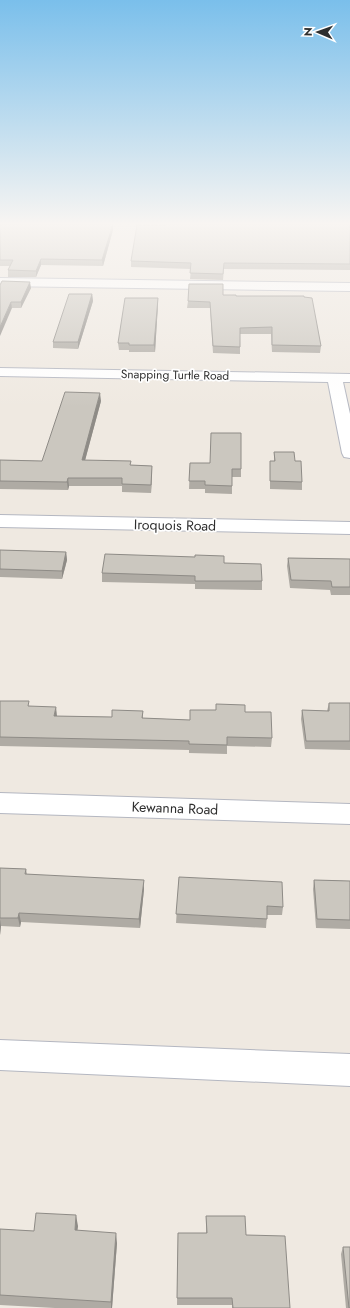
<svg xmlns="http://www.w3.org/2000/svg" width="350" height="1308" viewBox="0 0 350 1308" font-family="Jost,sans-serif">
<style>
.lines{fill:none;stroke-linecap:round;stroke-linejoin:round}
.minor-casing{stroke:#b4b7c1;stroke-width:2}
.minor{fill:#fff;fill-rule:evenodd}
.wall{fill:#afaba4}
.shaded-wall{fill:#8e8b86}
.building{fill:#cbc7bf;stroke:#8e8b86}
.labels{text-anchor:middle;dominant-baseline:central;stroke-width:3.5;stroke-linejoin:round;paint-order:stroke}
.far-street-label{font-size:12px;fill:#2e2e2e;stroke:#fff}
.street-label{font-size:14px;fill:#2e2e2e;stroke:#fff}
</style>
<rect width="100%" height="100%" fill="#efe9e1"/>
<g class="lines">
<defs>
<g id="minor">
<path d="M0,278L350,283V291L0,286Z"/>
<path d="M0,368L350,374V382H343L350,414V458L344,457L342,453L328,382L0,376Z"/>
<path d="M0,515L350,522V534L0,527Z"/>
<path d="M0,793L350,804V824L0,813Z"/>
<path d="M0,1040L350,1054V1086L0,1070Z"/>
</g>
</defs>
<use href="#minor" class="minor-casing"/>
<use href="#minor" class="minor"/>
</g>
<g class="wall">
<path d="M0,224H113V230L103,266L41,265L36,277H8V270L10,266H0Z"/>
<path d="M350,224V270L224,269L223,280L190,279L191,269L131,267V261L166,225Z"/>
<path d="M0,285L31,288L21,308H12Z"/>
<path d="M92,294L93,301L78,349L53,348V342Z"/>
<path d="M223,295L236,296L321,346L320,353L272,352L271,334H240V354L213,353L210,308H187L188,301Z"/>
<path d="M158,298V304L155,352H129V350H119L118,343Z"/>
<path d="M101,401L85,460L131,465L152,466L151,493L122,492V486H69L68,490L0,489V460L42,461Z"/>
<path d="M274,452L295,461L302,482V490L270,489V461H274Z"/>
<path d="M190,463L241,469V477H232V494L205,493V489H189Z"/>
<path d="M0,550L66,552L67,560L62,579L0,577Z"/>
<path d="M288,558L350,559V595H331L330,590L290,588L287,566Z"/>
<path d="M224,563L262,581V590L195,589V584L102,582V573Z"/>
<path d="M0,701L30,706L57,716L112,717L143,711V718L190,720L245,712L272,738L271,747L227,746V754L189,753V750L0,746Z"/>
<path d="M329,703H350V750L305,749L301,719L302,710L327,711Z"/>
<path d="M0,868L26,869L27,874L144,889L140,928L21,922L20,927L1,926L0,935Z"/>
<path d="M179,877L283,907L282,915H267L266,928L176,923Z"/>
<path d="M314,880L350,881V929L316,928L313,889Z"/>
<path d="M206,1216L246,1235L290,1308H232V1305H177L178,1233H206Z"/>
<path d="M78,1226L77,1231L117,1243L112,1308H55L0,1305V1229L34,1231Z"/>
<path d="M343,1247L350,1308H346L341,1254Z"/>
</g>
<g class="shaded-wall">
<path d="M113,224V230L103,266L102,260Z"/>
<path d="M41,259V265L36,277V271Z"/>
<path d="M30,282L31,288L21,308V302Z"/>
<path d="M92,294L93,301L78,349V342Z"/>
<path d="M158,298V304L155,352L154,345Z"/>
<path d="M11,302L12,308L0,336V327Z"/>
<path d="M100,393L101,401L83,468L82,460Z"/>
<path d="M152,466V473L151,493V485Z"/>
<path d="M68,478L69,486L68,490L67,482Z"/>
<path d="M66,552L67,560L62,579V571Z"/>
<path d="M56,707L57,716H54Z"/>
<path d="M144,880V889L140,928L139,919Z"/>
<path d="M19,913L21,922L20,927L18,918Z"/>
<path d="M0,919L1,926L0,935Z"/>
<path d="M76,1215L78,1226L76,1240L75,1230Z"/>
<path d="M116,1233L117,1243L112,1308H111V1302Z"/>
</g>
<g class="building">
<path d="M0,224H113L102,260L41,259L36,271L8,270L13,260H0Z"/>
<path d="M166,224H350V264L224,263L223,274L190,273L191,263L131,261L137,225H166Z"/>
<path d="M2,281L30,282L21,302H11L0,327V285Z"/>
<path d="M189,284H223V295H236V296H304V297L312,298L321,346L272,345V327L240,328V347L213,346L210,302L188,301Z"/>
<path d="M69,294H92L78,342H53Z"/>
<path d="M125,298H158L154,345H129V343H118Z"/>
<path d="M65,392L100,393L82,460L131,461L130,465L152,466L151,485L122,484V478H68L67,482L0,481V460L42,461Z"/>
<path d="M211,433H241V469H232V486L205,485V481H189L190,463H210Z"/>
<path d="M274,452H294L295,461H301L302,482L270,481V461H275Z"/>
<path d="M0,550L66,552L62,571L0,569Z"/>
<path d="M105,554L195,557V555L224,556V563L261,564L262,581H195V576L102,573Z"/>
<path d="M288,558L350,559V587H332L331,581L291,580Z"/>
<path d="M0,701H29L28,706L56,707L54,716L112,717V710L143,711L142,718L190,720V710H216V704L245,705V712H271L272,738L227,737V745L189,744V741L0,737Z"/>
<path d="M329,703H350V741H306L302,710L329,711Z"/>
<path d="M0,868L26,869L25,874L144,880L139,919L19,913L18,918H0Z"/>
<path d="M179,877L282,882L283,907L267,906V919L176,914Z"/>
<path d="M314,880L350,881V920L317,919Z"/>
<path d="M36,1213L76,1215L75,1230L116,1233L111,1302L0,1295V1229L34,1231Z"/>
<path d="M206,1216H245L246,1235L285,1236L290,1308H233L232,1298H177L178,1233H207Z"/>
<path d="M343,1247H350V1308H349Z"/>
</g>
<linearGradient id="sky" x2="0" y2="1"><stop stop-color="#7abfeb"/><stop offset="0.55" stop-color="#f8f5f2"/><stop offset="1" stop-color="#f8f5f2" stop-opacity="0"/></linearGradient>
<rect width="350" height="407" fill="url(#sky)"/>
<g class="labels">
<g class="far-street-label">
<text transform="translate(175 375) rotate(1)">Snapping Turtle Road</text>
</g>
<g class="street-label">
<text transform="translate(175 525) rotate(1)">Iroquois Road</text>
<text transform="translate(175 808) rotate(2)">Kewanna Road</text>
</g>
</g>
<g transform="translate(318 32) rotate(272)" stroke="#ffffff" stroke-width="3" paint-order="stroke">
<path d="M0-3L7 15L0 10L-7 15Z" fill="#2e2e2e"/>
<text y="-6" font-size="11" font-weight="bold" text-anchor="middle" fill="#2e2e2e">N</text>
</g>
</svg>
